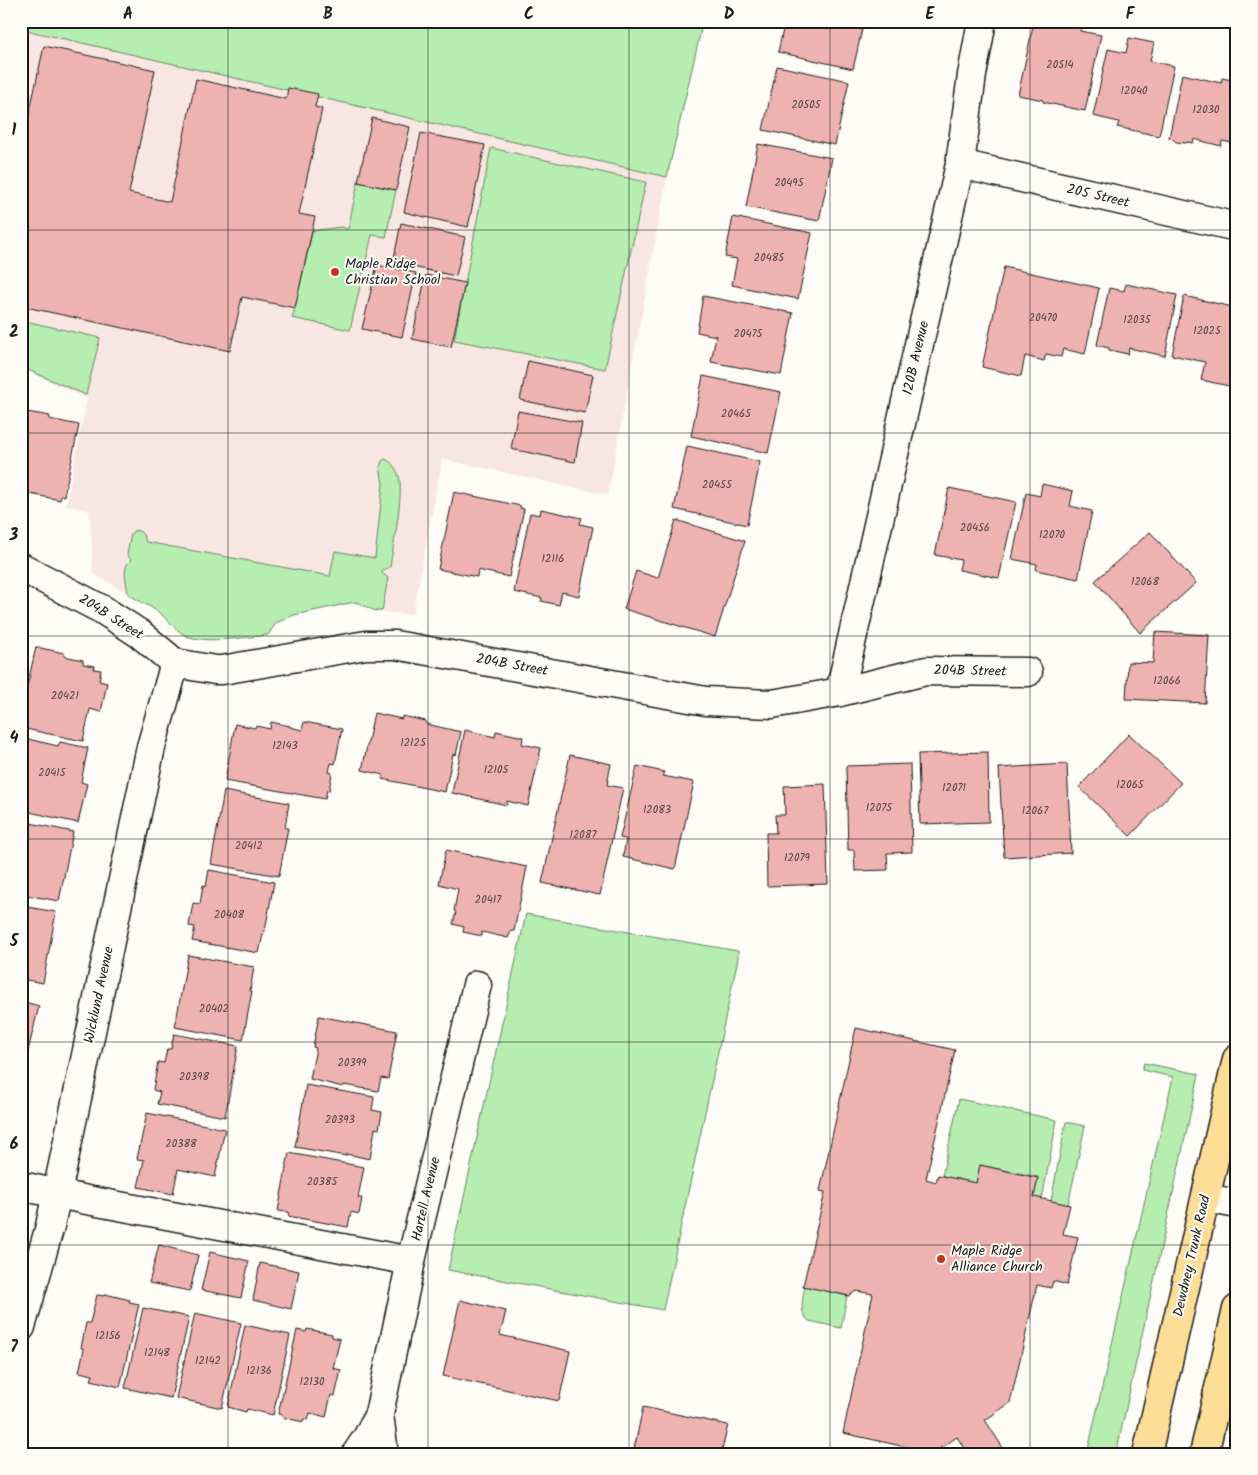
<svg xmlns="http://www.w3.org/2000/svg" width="1258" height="1475" viewBox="0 0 1258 1475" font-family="Kalam,sans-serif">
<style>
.built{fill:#f8e6e2}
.green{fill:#b6edb0;stroke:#698466}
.building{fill:#eeb3b1;stroke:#1c1c1c}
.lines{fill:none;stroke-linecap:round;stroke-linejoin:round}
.minor-casing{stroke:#1c1c1c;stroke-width:31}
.major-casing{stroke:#1c1c1c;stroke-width:31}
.minor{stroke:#fdfcf7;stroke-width:28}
.major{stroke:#fcde96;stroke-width:28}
.grid{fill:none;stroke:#1c1c1c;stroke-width:1;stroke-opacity:0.55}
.poi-dot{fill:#c8321e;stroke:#fdfcf7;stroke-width:2}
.labels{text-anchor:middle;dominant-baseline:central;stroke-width:4;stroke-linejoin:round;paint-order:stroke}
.number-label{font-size:11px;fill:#504241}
.street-label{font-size:14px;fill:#1c1c1c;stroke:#fdfcf7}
.poi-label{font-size:14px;fill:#1c1c1c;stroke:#fdfcf7;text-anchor:start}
.neatline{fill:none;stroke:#1c1c1c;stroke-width:2}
.grid-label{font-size:16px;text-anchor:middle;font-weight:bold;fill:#1c1c1c}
</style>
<rect width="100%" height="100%" fill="#fdfcf7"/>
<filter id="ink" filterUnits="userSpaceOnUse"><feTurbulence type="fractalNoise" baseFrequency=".02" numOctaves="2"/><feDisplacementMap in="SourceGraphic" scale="10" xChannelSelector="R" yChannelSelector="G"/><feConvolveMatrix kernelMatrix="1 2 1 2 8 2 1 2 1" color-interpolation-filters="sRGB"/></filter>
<g filter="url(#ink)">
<path class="built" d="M21,21H703L667,177L608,495L442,459L413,614L375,612L365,605L355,602L294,615L276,623L268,635L244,638L205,640L187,636L172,625L160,613L93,573L90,511L66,505L87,399L21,367Z"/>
<g class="green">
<path d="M21,21H703L667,177L21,29Z"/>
<path d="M491,148L646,182L605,369L454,340Z"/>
<path d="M358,182L396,190L386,237L372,235L350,330L292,318L295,308L312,233L311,231L341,227L348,229Z"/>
<path d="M21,320L100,338L86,395L21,367Z"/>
<path d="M385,459C392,462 396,468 399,476C404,495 393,546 390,567L383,570L382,573L388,578L382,611C372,612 365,605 355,602L294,615L276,623L268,635C247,637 206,644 187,636C177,632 169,621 161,614C151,606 138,601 128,594C127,583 121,567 131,560L127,554L131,534L133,531C142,529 143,535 146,542L330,576L335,551L375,558L383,484L380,466L382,461Z"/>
<path d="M526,914L738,951V958L663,1310L448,1270Z"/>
<path d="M1144,1063L1199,1074L1116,1454H1087L1173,1077L1142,1070Z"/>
<path d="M959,1099L1057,1120L1042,1199L1034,1197L1038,1177L980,1165L976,1183L942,1176Z"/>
<path d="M1066,1122L1085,1126L1068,1205L1051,1201Z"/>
<path d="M805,1286L847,1296L841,1328L809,1321C798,1312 803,1299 805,1286Z"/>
</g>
<g class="building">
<path d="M785,21H864L853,69L778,52Z"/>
<path d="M1034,21L1046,24L1047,21H1082L1080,31L1101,35L1085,111L1043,102V100L1018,95Z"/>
<path d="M1129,38L1154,43L1150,61L1174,66L1159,136L1117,127L1119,122L1093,116L1108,49L1126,53Z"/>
<path d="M44,46L155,70L129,193L170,202L196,79L286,99L288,88L318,94L315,107L322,109L299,214L315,217L295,308L242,297L230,351L21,306V151Z"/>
<path d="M777,66L849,81L835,145L763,130Z"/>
<path d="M1182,74L1221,83L1222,78L1237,81V144L1222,141L1221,146L1194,139L1193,143L1188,142L1185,143L1176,142L1173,139L1169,138Z"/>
<path d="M372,118L410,127L396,190L358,182Z"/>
<path d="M421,133L485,145L468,227L404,212Z"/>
<path d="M758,144L832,158L819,221L746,207Z"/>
<path d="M733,217L812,233L798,299L732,285L737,259L725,257Z"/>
<path d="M401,223L465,237L456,276L393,263Z"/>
<path d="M377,265L416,273L402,337L362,329Z"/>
<path d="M1004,267L1099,288L1085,354L1063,349L1061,357L1046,354L1044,361L1025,356L1021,376L982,367Z"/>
<path d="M426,275L465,283L451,347L412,339Z"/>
<path d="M1126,284L1177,295L1165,356L1129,348L1128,354L1109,350V348L1097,345L1109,288L1124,291Z"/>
<path d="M703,296L793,313L781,375L711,362L716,336L697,332Z"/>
<path d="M1184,296L1237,308V374L1234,387L1201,380L1205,362L1172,355Z"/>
<path d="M528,361L593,375L585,413L520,400Z"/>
<path d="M703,376L781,392L768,453L691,436Z"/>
<path d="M21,411L50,416L49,419L79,425L64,496L61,495L60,500L25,493L27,483L21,482Z"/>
<path d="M518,411L582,423L575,462L511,449Z"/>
<path d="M687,446L760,462L747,525L674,509Z"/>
<path d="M1042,484L1073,491L1070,506L1092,511L1078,579L1036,570L1037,564L1012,559L1026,493L1040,496Z"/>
<path d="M949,488L1016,502L999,578L959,570L961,560L935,555Z"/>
<path d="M454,492L521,506L520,508L524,509L509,577L478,570L477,577L438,569Z"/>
<path d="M541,509L582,518L580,524L593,527L579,596L562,592L559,605L541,601L542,598L514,592L530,513L540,515Z"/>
<path d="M676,520L745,541L715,637L624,609L636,571L658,578Z"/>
<path d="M1150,532L1196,583L1140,633L1095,581Z"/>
<path d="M1155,632L1209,635L1205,703L1126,699L1128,662L1153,663Z"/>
<path d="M36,647L64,653V656L83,660V664L95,666L94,669L101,670L99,681L107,683L101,712L90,709L83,741L21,728V713Z"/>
<path d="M374,713L402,719V716L426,721V724L461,732L456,755L453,754L445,792L382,779L383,775L362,770Z"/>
<path d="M271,722L290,726V727L302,730L304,722L342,729L335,764L331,763L329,772L332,773L329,791L327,790L325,799L225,781L235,724L255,728L256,726L270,729Z"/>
<path d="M465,730L495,737L496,731L523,737L522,744L541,748L528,806L507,801V805L452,793Z"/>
<path d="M1129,734L1181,783L1130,836L1079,787Z"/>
<path d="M28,739L58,746L60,742L88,748L81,782L87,784L78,823L21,810V763H22Z"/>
<path d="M988,752L989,822L920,824L918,754Z"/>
<path d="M570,755L611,764L607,785L623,788L600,895L542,883Z"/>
<path d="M910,764L912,852L887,853L888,870L855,871L854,850H848L846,766Z"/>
<path d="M1067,764L1071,853L1004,857L999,768Z"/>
<path d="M637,766L664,772L663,776L694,782L675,869L623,857L626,839L620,838Z"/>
<path d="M825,784L828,884L767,886L766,833H776L775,815H785L784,786Z"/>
<path d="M224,791L289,803L285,828H288L279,876L211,864Z"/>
<path d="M21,821L73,832L59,901L21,894Z"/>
<path d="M446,850L527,867L514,931H511L508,938L482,932V936L463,932L464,927L453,924L456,912L454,911L458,889L439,884Z"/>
<path d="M209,870L274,882L265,931L264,930L259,953L192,941L195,927L189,926L193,903L200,904L203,885L206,886Z"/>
<path d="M21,906L56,912L43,983L21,979Z"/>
<path d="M188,955L254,967L250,991H252L243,1040L175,1027Z"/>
<path d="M21,1001L39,1006L23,1071H21Z"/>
<path d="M319,1016L397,1031L388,1079L381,1078L378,1091L344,1085L343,1087L310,1079L316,1048L313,1047Z"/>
<path d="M856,1028L955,1050L926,1179L936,1182L938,1175L976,1183L980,1165L1038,1178L1034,1197L1070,1205L1063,1234L1078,1237L1067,1285L1053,1281L1051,1288L1037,1285L1010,1403L985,1420L1005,1451L1000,1454H968L957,1437L933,1453L843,1433L873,1294L856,1291L849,1296L803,1286L825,1192L820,1191Z"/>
<path d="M174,1034L238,1046L225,1117L157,1104L160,1092L153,1090L158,1062L164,1063L167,1049H171Z"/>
<path d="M306,1085L374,1097L372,1110L382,1112L379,1129L375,1128L370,1159L346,1154V1156L295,1147Z"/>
<path d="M147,1113L225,1129L215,1177L178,1169L173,1194L138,1187L144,1160L137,1159Z"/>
<path d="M289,1153L364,1167L358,1198H362L359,1214L351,1212L348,1227L288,1216L289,1212L278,1211Z"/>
<path d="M159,1245L198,1255L190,1291L149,1283Z"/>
<path d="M210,1252L249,1261L241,1298L201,1290Z"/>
<path d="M260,1263L299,1271L291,1309L253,1300Z"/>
<path d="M105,1294L130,1300L129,1302L139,1304L120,1387L91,1380L93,1375L79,1372L84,1349L81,1348L86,1323H90L97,1295L104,1296Z"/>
<path d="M460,1300L506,1311L500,1335L570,1351L559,1401L443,1376Z"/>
<path d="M143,1308L189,1317L171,1398L125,1388Z"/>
<path d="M195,1313L241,1323L222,1408L176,1398Z"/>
<path d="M245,1325L290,1335L273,1415L247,1409L246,1412L228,1407Z"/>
<path d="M307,1329L332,1334V1337L340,1339L333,1368L341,1370L335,1396L331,1395L326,1417L310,1413L308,1420L303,1419V1422L282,1417V1415L278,1414L297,1330L306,1332Z"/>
<path d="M643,1407L728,1425L721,1454H633Z"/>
</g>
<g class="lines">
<defs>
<g id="minor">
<path d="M960,164L1237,227"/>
<path d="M21,567L103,610L140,634L175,663L215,670H222L366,645H395L706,701L772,704L840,692L926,671L1028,672"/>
<path d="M840,692L960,164L972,75L982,21"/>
<path d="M21,1186L87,1200L411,1261"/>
<path d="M1206,1198L1237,1204"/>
<path d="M21,1327L50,1226L151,747L175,663"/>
<path d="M1218,1392L1237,1397"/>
<path d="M379,1414L384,1454"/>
<path d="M356,1454L368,1436L379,1414L411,1261L477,985"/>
</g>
<g id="major">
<path d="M1147,1454L1237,1059"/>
<path d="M1204,1454L1237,1309"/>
</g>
</defs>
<use href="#minor" class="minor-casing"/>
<use href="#major" class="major-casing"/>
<use href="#minor" class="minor"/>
<use href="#major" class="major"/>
</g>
</g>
<path class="grid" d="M228,21V1454M428,21V1454M629,21V1454M830,21V1454M1030,21V1454M21,230H1237M21,433H1237M21,636H1237M21,839H1237M21,1042H1237M21,1245H1237"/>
<g class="poi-dot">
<circle cx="335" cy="272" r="5"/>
<circle cx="941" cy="1259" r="5"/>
</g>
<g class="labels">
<g class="number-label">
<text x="1060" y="65">20514</text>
<text x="1134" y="91">12040</text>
<text x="806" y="105">20505</text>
<text x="1206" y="110">12030</text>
<text x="789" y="183">20495</text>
<text x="769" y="258">20485</text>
<text x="1043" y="318">20470</text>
<text x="1137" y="320">12035</text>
<text x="1207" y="331">12025</text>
<text x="748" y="334">20475</text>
<text x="736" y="414">20465</text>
<text x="717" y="485">20455</text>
<text x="975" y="528">20456</text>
<text x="1052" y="535">12070</text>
<text x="553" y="559">12116</text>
<text x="1145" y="582">12068</text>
<text x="1167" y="681">12066</text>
<text x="65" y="696">20421</text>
<text x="413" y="743">12125</text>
<text x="285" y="746">12143</text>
<text x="496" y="770">12105</text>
<text x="52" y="773">20415</text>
<text x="1130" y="785">12065</text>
<text x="954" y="788">12071</text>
<text x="879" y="808">12075</text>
<text x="657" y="810">12083</text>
<text x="1035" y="811">12067</text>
<text x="583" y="835">12087</text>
<text x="249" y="846">20412</text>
<text x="797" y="858">12079</text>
<text x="488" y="900">20417</text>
<text x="229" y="915">20408</text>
<text x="214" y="1009">20402</text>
<text x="352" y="1063">20399</text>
<text x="194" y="1077">20398</text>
<text x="340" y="1120">20393</text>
<text x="181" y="1144">20388</text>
<text x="322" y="1182">20385</text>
<text x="108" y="1336">12156</text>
<text x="157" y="1353">12148</text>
<text x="208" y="1361">12142</text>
<text x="259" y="1371">12136</text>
<text x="312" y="1382">12130</text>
</g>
<g class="street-label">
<text transform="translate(1098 196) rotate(13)">205 Street</text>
<text transform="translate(916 358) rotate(-77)">120B Avenue</text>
<text transform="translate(111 617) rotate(32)">204B Street</text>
<text transform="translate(512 665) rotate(10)">204B Street</text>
<text transform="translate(970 671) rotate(1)">204B Street</text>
<text transform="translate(99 995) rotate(-78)">Wicklund Avenue</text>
<text transform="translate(426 1199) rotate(-77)">Hartell Avenue</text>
<text transform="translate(1192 1256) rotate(-77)">Dewdney Trunk Road</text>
</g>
<g class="poi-label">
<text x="345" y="264">Maple Ridge<tspan x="345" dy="16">Christian School</tspan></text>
<text x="951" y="1251">Maple Ridge<tspan x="951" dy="16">Alliance Church</tspan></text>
</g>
</g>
<rect width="1258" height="1475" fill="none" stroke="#fdfcf7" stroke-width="55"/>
<rect x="28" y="28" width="1202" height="1420" class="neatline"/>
<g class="grid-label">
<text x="128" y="19">A</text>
<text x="328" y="19">B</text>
<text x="529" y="19">C</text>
<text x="729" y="19">D</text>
<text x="930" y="19">E</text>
<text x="1130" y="19">F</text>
<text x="14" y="135">1</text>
<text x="14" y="337">2</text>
<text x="14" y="540">3</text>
<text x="14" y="743">4</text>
<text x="14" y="946">5</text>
<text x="14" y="1149">6</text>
<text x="14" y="1352">7</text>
</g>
</svg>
